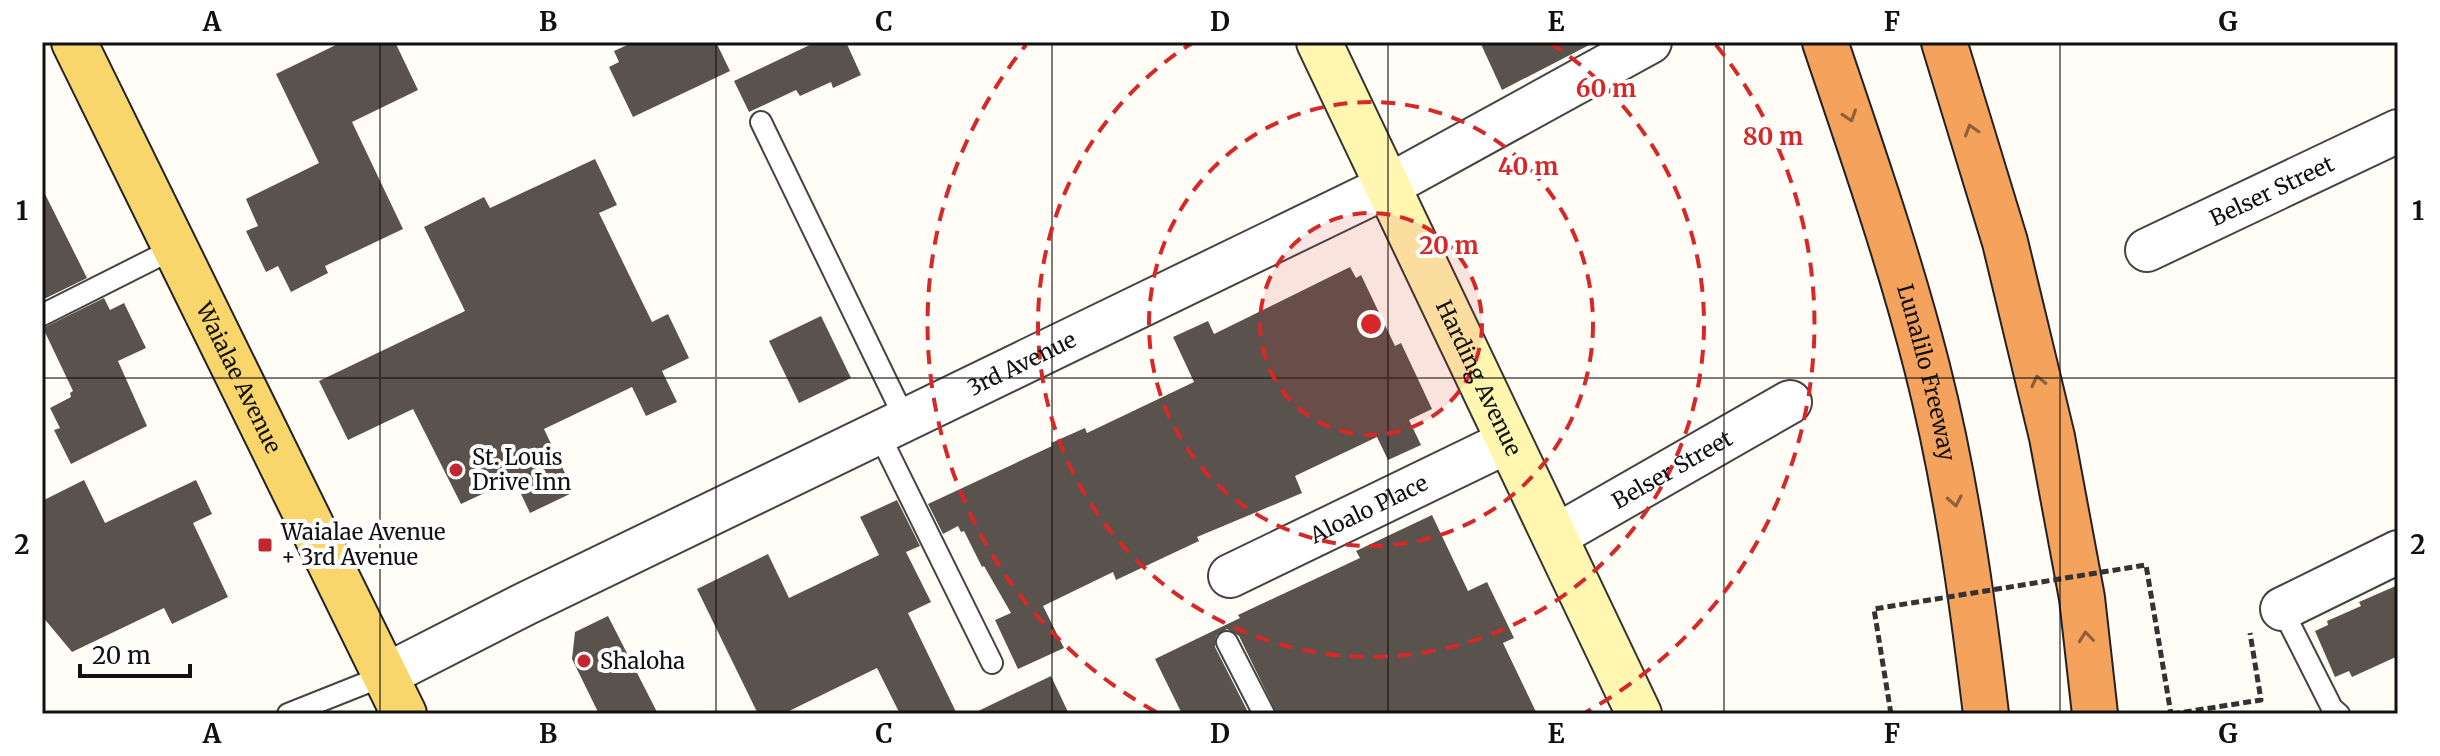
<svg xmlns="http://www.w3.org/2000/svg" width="2440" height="756" viewBox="0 0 2440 756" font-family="Merriweather,serif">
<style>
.building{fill:#5a524d}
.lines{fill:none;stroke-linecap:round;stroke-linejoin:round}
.lane-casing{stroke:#444;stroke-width:24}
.street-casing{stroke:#444;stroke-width:46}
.secondary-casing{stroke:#333;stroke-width:48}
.primary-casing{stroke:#222;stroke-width:48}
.highway-casing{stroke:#222;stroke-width:48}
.path{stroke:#333;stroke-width:5;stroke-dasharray:8 4;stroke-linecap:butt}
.lane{stroke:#fff;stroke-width:20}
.street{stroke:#fff;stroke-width:42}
.secondary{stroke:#fff6b0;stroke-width:44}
.primary{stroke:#f9d66b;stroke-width:44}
.highway{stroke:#f5a25d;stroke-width:44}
.path-bridge{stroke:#333;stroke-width:5;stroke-dasharray:8 4;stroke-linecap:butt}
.oneway{stroke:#8e613b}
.grid{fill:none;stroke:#111;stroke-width:2;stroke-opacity:0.55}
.ring{fill:none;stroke:#d62828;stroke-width:4;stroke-dasharray:14 10}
.poi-dot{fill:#c4262e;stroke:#fff;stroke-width:3}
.labels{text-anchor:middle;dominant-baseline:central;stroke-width:8;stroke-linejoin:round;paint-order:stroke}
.street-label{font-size:22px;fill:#111;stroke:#fff}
.poi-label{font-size:22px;fill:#111;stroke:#fff;text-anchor:start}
.centre{fill:#d62828;stroke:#fff;stroke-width:4}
.ring-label{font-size:24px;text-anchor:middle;font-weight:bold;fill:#d62828;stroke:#fff;stroke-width:8;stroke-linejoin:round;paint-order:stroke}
.neatline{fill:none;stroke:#111;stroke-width:3}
.grid-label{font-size:26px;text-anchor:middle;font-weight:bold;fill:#111}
</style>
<rect width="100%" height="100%" fill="#fffdf5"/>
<g class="building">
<path d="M342,42H395L418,90L352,122L403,229L325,266L328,273L291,292L278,266L266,272L246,231L258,226L246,199L319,163L276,74Z"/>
<path d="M634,42H716L730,71L633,117L609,67L619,62L614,51Z"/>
<path d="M816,42H846L861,75L833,88L831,82L800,96L796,90L749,112L734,81Z"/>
<path d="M1480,42H1595L1502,90Z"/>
<path d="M595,159L617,205L599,213L652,322L668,314L689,358L662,371L677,402L646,416L632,387L544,429L574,492L530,513L514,479L461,504L413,409L348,440L319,381L465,311L424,227L484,197L490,208Z"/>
<path d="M42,188L87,278L42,300Z"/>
<path d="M1350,267L1356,278L1361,275L1395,346L1401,343L1432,409L1409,420L1421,445L1388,460L1377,437L1295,476L1302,493L1197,537L1199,541L1116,580L1113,572L1043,606L1064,648L1018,669L995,620L1011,613L984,566L982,567L964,531L961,532L958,526L943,534L928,504L1052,446L1051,443L1085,428L1087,433L1194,382L1173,337L1208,321L1214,334Z"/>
<path d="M104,298L110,310L124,303L146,348L118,361L147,426L71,464L54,430L60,428L50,408L71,397L70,393L73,391L43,328Z"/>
<path d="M821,316L851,378L799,403L769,341Z"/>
<path d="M84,480L105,523L196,480L212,514L193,523L228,597L172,624L164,608L72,652L42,616V501Z"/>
<path d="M897,500L920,546L906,552L931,602L908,613L957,714H900L877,668L783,714H758L697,589L768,554L789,598L879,555L860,517Z"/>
<path d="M1432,515L1468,591L1487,582L1514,638L1503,643L1537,714H1277L1239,636L1227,629L1216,636L1215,647L1249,714H1182L1155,659L1240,618L1238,615L1360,558L1356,551Z"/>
<path d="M2398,585V656L2352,677L2349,671L2335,677L2315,631L2328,625L2327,621L2361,606L2359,602Z"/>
<path d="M608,616L658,714H599L572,659L575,632Z"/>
<path d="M1051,676L1069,714H972Z"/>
</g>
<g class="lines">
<defs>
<g id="lane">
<path d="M761,122L905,419"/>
<path d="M42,315L175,248L176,250"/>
<path d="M878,432L992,663"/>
<path d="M2282,609L2332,708L2339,714"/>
<path d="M1227,642L1264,714"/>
<path d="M288,714L386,675"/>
</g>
<g id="street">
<path id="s1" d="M2147,250L2398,131"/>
<path id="s2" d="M1554,537L1790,402"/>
<path id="s3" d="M1230,576L1509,441"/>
<path d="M2282,609L2398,552"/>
<path id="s4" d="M386,675L525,604L1388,186L1650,42"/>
</g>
<g id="secondary">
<path id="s5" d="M1319,42L1639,714"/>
</g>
<g id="primary">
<path id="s6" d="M74,42L404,714"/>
</g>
<g id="highway">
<path id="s7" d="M1825,42C1861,149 1899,257 1927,367C1956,481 1972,597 1986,714"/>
<path d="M1944,42L2005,242L2052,437L2082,598L2095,714"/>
</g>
</defs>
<use href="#lane" class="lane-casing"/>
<use href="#street" class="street-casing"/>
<use href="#secondary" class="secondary-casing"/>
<use href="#primary" class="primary-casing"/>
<use href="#highway" class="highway-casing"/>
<path class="path" d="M2172,714L2261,700L2250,633"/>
<use href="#lane" class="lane"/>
<use href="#street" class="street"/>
<use href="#secondary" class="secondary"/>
<use href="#primary" class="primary"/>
<use href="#highway" class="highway"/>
<path class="path-bridge" d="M1891,714L1874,609L2146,565L2171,714"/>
</g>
<defs><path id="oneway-chevron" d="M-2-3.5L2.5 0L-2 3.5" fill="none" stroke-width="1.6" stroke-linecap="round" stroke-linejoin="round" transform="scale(2)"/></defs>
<g class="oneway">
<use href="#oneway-chevron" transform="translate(1850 116) rotate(72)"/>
<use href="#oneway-chevron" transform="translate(1971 130) rotate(-107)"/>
<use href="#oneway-chevron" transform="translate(2038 381) rotate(-103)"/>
<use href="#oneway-chevron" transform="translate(1955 501) rotate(80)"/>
<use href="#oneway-chevron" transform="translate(2086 637) rotate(-96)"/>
</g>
<path class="grid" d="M380,42V714M716,42V714M1052,42V714M1388,42V714M1724,42V714M2060,42V714M42,378H2398"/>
<circle cx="1371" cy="324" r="111" fill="#d62828" fill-opacity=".12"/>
<g class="ring">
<circle cx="1371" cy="324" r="111"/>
<circle cx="1371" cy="324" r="222"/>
<path d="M1550 43A333 333 0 1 1 1192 43"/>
<path d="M1156 712A444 444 0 0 1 1026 45M1716 45A444 444 0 0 1 1586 712"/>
</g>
<g class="poi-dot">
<circle cx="456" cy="470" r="8"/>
<rect x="257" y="537" width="16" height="16" rx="4"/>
<circle cx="584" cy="661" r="8"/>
</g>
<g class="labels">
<g class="street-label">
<text stroke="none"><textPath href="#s1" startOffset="138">Belser Street</textPath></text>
<text stroke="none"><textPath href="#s4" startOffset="708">3rd Avenue</textPath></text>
<text stroke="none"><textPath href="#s7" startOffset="346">Lunalilo Freeway</textPath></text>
<text stroke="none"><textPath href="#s6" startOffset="374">Waialae Avenue</textPath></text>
<text stroke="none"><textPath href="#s5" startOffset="372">Harding Avenue</textPath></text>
<text stroke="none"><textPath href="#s2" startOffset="136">Belser Street</textPath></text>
<text stroke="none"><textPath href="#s3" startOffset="154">Aloalo Place</textPath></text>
</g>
<g class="poi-label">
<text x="472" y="457">St. Louis<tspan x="472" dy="25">Drive Inn</tspan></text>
<text x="281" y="532">Waialae Avenue<tspan x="281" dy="25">+ 3rd Avenue</tspan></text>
<text x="600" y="661">Shaloha</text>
</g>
</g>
<circle cx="1371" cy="324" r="12" class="centre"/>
<g class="ring-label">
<text x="1606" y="97">60 m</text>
<text x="1773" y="145">80 m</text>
<text x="1528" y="175">40 m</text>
<text x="1449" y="254">20 m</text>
</g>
<rect width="2440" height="756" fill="none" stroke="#ffffff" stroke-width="88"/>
<path d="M80 664v12h110v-12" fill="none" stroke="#111111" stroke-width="4"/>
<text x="92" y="664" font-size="24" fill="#111111" stroke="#ffffff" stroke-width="6" paint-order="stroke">20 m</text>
<rect x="44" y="44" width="2352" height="668" class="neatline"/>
<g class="grid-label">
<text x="212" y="31">A</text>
<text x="548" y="31">B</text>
<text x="884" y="31">C</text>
<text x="1220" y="31">D</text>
<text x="1556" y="31">E</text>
<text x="1892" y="31">F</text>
<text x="2228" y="31">G</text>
<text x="22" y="220">1</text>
<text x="2418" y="220">1</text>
<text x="22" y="554">2</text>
<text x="2418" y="554">2</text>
<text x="212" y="743">A</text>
<text x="548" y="743">B</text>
<text x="884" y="743">C</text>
<text x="1220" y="743">D</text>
<text x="1556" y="743">E</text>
<text x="1892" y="743">F</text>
<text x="2228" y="743">G</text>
</g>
</svg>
